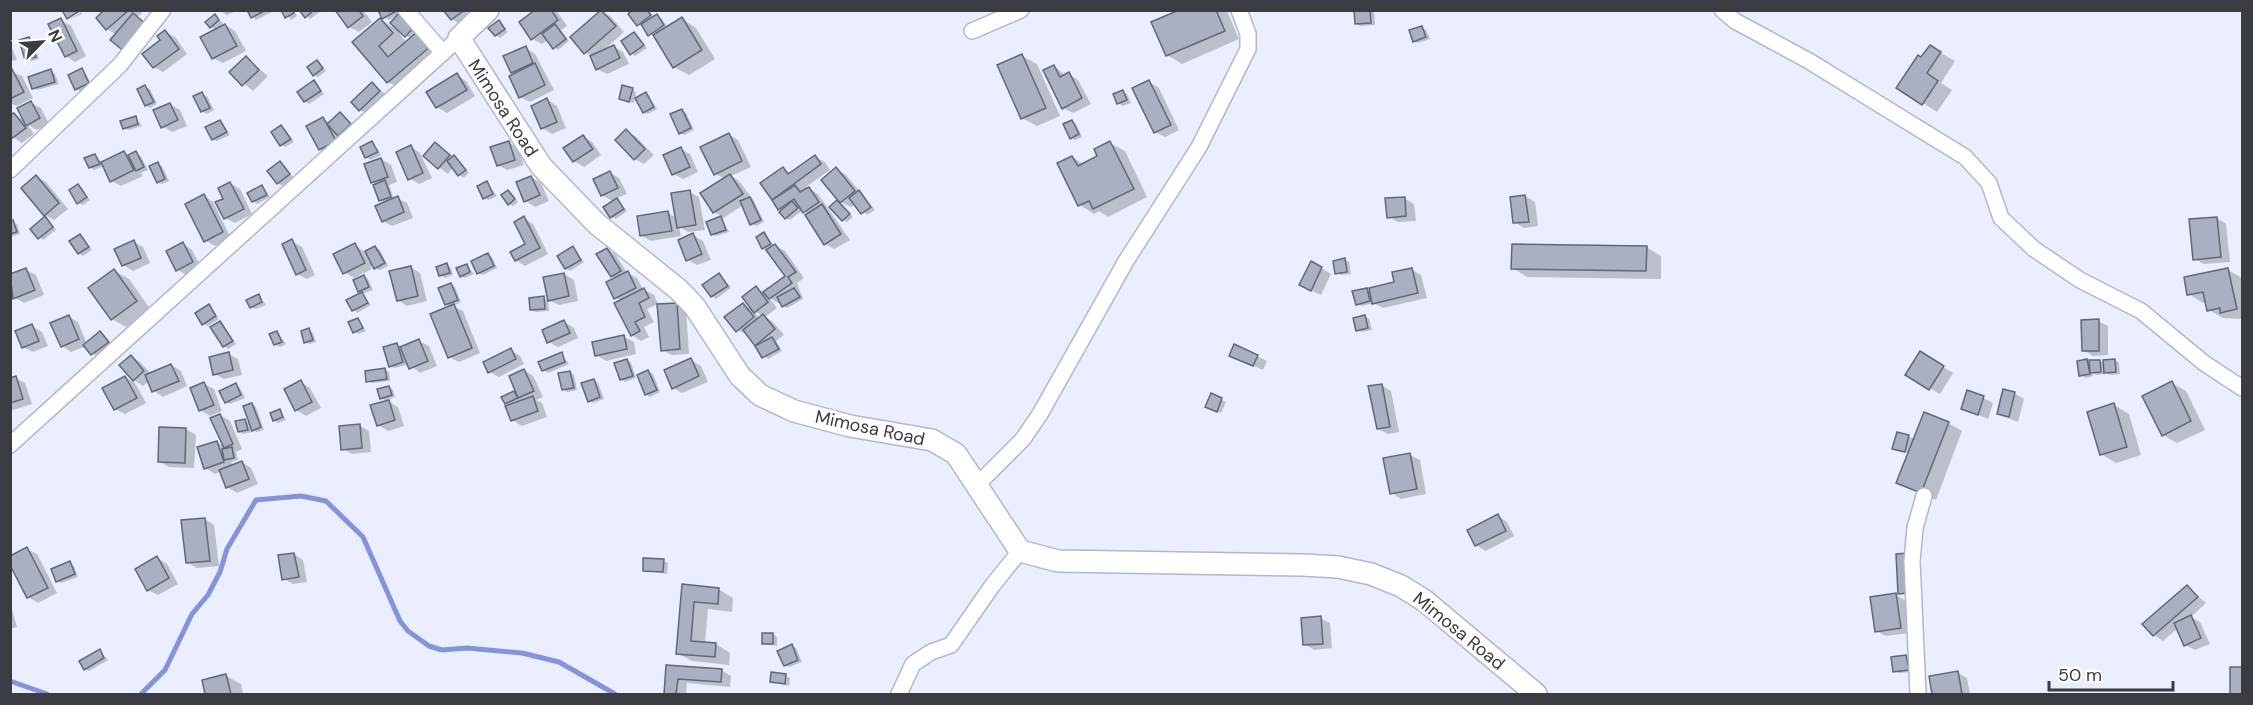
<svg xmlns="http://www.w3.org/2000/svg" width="2253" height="705" viewBox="0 0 2253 705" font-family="'DM Sans',sans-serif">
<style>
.shadow{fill:#0003;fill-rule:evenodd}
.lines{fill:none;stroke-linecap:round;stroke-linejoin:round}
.stream{stroke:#8494da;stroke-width:5}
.building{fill:#aaafc2;stroke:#626778;stroke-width:1.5}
.street-casing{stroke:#b2b7cb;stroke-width:18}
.secondary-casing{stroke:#b2b7cb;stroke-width:24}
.street{stroke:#fff;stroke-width:15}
.secondary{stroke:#fff;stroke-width:21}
.labels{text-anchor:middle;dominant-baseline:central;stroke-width:6;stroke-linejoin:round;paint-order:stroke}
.street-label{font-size:18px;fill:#3a3c44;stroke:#fff}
</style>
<rect width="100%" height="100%" fill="#eaeefe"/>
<g class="shadow">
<path d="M106,10H140L142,13L137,17L156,31L135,56L117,35L107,29Z"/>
<path d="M219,10H238L227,15Z"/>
<path d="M249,10L274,11L256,20Z"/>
<path d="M282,10H294L297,16L291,20Z"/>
<path d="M301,10L321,11L310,19Z"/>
<path d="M337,10H363L372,22L359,32L349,27Z"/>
<path d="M380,10H396L399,15L388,20Z"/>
<path d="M445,10H465L470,18L461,25L452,19Z"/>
<path d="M538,10H556L567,26L561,30L569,41L558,50L548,40L542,44L532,39Z"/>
<path d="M626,10H648L654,18L657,16L661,18L668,28L682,19L696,28L715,59L689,75L674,67L655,36L649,34L644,26L638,25Z"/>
<path d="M1183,10H1240L1231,13L1227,11L1239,39L1182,64L1167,55Z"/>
<path d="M1355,10L1374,11L1375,25L1360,26L1356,24Z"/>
<path d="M602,11L611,17L624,32L603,51L614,47L623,52L629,64L607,74L597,69L591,56L585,52Z"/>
<path d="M81,12L82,14L70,19Z"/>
<path d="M402,12L444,55L403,90L388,82L354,42L381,20L396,29L407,43L411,39L392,23Z"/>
<path d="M215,16L223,23L218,29L225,25L235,31L246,51L223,63L213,58L217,30L211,27Z"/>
<path d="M61,20L71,26L86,56L75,62L66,56Z"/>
<path d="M499,22L508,32L500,38L496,35Z"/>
<path d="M1422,28L1426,30L1430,39L1418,43L1414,41Z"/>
<path d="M165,32L175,37L187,54L163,72L154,67Z"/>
<path d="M634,34L647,48L635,56L631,53Z"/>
<path d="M29,38L33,41L39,59L31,61L26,59Z"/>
<path d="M10,43L17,60L10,61Z"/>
<path d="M1930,47L1955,61L1941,83L1952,90L1937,112L1898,87Z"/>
<path d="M526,48L535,54L554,90L530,102L520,97L515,74L512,72Z"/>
<path d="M1022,56L1037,64L1060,116L1037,126L1022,118Z"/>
<path d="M246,58L268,76L253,91L231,72Z"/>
<path d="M317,61L326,71L318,77L314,75Z"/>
<path d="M1054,66L1066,76L1069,74L1078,80L1091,104L1073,113L1063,108Z"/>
<path d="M82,70L92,85L80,91L76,89Z"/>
<path d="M10,71L22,76L33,98L17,106L10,103Z"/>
<path d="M51,71L55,74L59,84L37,90L33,88Z"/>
<path d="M457,75L466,81L475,96L447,113L437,107Z"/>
<path d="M314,82L324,94L309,104L305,101Z"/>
<path d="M1149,82L1159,88L1179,130L1165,137L1155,132Z"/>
<path d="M372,84L389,97L369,115L360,110Z"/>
<path d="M145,87L150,89L157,104L150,108L146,105Z"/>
<path d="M632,89L636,92L634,103L621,99Z"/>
<path d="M1123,92L1127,94L1131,103L1123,106L1118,103Z"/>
<path d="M646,93L657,109L648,114L644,112Z"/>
<path d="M202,94L207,96L214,110L207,114L202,111Z"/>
<path d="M547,100L557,106L566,128L552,134L542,128Z"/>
<path d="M31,103L41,108L49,124L37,130L27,124L34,134L22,143L10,135V117L14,114L25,121Z"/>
<path d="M170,104L180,110L187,126L172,132L162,126Z"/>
<path d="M682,110L686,113L694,130L684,135L680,133Z"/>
<path d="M341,114L354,127L343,137L338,134L345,146L330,155L320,149L323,119L330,123Z"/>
<path d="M135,117L142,126L129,130L124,128Z"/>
<path d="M220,121L230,135L217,141L213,139Z"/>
<path d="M1072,121L1076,124L1082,137L1075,140L1071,138Z"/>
<path d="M281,127L294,142L285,147L281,145Z"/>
<path d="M626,131L636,137L654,155L644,164L635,159Z"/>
<path d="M728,134L738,140L751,167L731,176L739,181L754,201L764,222L756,226L752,224L743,205L722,219L729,232L716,236L712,234L707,223L723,217L714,212L724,179L716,174Z"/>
<path d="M583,136L592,142L601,155L584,167L574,161L565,149Z"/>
<path d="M372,142L381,155L371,160L366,157Z"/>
<path d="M508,142L518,148L524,165L507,170L498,165Z"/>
<path d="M1110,143L1125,151L1147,197L1108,217L1099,211L1094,214L1080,205L1059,164L1072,157L1085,165L1099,157Z"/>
<path d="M435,144L459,160L469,173L463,178L453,167L448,174L425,156Z"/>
<path d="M411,147L420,153L432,178L419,184L409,178Z"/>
<path d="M681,149L690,154L698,172L683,179L674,174Z"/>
<path d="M124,152L130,156L136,153L140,155L148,170L141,173L143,176L121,186L112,181L104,166L94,170L90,167L95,155L102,163Z"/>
<path d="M815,157L825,162L830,170L806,187L818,194L850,240L834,249L825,244L808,214L803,210L790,220L786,218L762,184L783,169L792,174Z"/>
<path d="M381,159L391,165L397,182L389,185L394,199L397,198L407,203L413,218L392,226L383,221L385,203L381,200L377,185L373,182Z"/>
<path d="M280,163L293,177L282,186L278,183Z"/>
<path d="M158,164L162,166L169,181L162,184L158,182Z"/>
<path d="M836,169L846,175L875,210L867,215L856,203L851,207L841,202Z"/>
<path d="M610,173L619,178L627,194L615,199L627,211L616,219L611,217L614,202L602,195Z"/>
<path d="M36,177L46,182L68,209L54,220L45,215Z"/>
<path d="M531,177L541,183L549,201L535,207L526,201Z"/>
<path d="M230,183L240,189L252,214L235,223L225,218V199Z"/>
<path d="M487,183L497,196L489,200L484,198Z"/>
<path d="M78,186L90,200L83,205L78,203Z"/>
<path d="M262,187L270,197L257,204L253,201Z"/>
<path d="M508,191L518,202L513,206L509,204Z"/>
<path d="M689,192L699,197L705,230L688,232L679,227L681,236L651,241L641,235L668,213L677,218Z"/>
<path d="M204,196L213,202L231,238L215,246L205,240Z"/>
<path d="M1525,196L1535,202L1538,226L1524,228L1515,222Z"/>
<path d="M1404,198L1414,204L1416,221L1398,222L1389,217Z"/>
<path d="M837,202L853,217L847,222L843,220Z"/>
<path d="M47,217L56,230L43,240L32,229Z"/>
<path d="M524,218L533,224L548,254L525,266L516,260L527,245Z"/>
<path d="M2217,218L2226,224L2230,262L2204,264L2194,259Z"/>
<path d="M10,221L17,224L20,234L10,237Z"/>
<path d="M764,234L774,246L785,251L804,278L797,283L803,299L787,308L769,298L777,308L765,317L773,322L784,335L776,341L782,351L768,359L748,335L737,330L743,304L754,311L756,288L765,293L787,277L763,248ZM754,311L763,316L760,319Z"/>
<path d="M80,235L92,250L83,256L79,253Z"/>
<path d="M693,235L703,241L711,260L697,265L688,260Z"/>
<path d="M292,241L302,247L315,275L307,279L297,274Z"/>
<path d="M134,242L143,247L150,263L133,271L123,265Z"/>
<path d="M183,244L192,250L201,267L186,275L177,269Z"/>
<path d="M355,245L366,253L375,247L380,250L388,266L380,270L370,266L372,269L354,278L344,272Z"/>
<path d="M1646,247L1661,256V279L1527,277L1513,268Z"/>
<path d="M573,248L584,262L570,271L566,268Z"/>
<path d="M607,249L616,255L627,273L637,278L643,289L654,295L658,304L647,309L654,322L644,327L649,337L641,341L632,335L621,301L616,298V278L612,276Z"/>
<path d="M488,255L492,257L497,268L483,275L478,273Z"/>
<path d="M1345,260L1349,262L1351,274L1341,275L1337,273Z"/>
<path d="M447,265L451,268L453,275L445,278L440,275Z"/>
<path d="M466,265L474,274L465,278L461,276Z"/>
<path d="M410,267L420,273L427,301L407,306L398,300Z"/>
<path d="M1321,268L1331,274L1321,295L1310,290Z"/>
<path d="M1411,269L1421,275L1427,298L1383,308L1374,303L1362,306L1357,304L1367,289L1371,292L1396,283Z"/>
<path d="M26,270L36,275L44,295L24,303L15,298L10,288V276Z"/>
<path d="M2228,270L2242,278V319L2223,318L2209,310L2207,302L2203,303L2189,294Z"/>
<path d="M115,271L129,279L151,310L126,327L112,319Z"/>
<path d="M564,274L574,280L578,301L559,305L549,300Z"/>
<path d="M719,275L731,288L716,299L712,296Z"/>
<path d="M364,277L368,279L373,290L362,294L371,305L357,313L348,301L363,293L359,291Z"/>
<path d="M451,284L455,287L461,302L453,306L463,311L480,353L459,362L449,357L451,307L446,304Z"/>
<path d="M259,296L266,305L256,309L251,307Z"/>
<path d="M544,298L548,300L549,311L536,312L532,310Z"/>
<path d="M676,304L686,310L689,354L672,355L662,350Z"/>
<path d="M209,306L219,319L208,326L204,324Z"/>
<path d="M1365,316L1369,319L1372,330L1362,332L1358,330Z"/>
<path d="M69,317L78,322L87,344L100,333L112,345L97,357L86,346L71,352L62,346Z"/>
<path d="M358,320L366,331L358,334L354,331Z"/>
<path d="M2098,321L2108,326V355L2093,356L2083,350Z"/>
<path d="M564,322L574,328L578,338L558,347L549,342Z"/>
<path d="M220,323L236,344L228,349L224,346Z"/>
<path d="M32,326L42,332L48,346L33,352L23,347Z"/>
<path d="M309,330L313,333L316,342L310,344L305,342Z"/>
<path d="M277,332L286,344L280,347L275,344Z"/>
<path d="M624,337L634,342L636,354L606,361L597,355Z"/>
<path d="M419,341L429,346L437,366L420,373L409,364L395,368L390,366L397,344L401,347Z"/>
<path d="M1235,346L1267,361L1263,370L1231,356Z"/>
<path d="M511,350L520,356L524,364L499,377L490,372Z"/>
<path d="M1920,353L1953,373L1940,394L1907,375Z"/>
<path d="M229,354L238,359L242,375L224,379L215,374Z"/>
<path d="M561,354L569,364L548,373L543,370Z"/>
<path d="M131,356L140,362L151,374L171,365L181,371L187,386L163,397L154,391L149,381L143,386L134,380Z"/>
<path d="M627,360L631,363L636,378L625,382L621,379Z"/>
<path d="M691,360L701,366L708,382L682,393L673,388Z"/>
<path d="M2115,360L2119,363L2120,374L2110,375L2105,372V374L2096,375L2092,373L2093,376L2085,378L2081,375L2086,361L2091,364L2100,361L2105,364Z"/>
<path d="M385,370L389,372L390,381L372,383L368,381Z"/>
<path d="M524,370L533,376L543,397L536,400L542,403L547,417L522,426L512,420L510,406L506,403L514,392L519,395Z"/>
<path d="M648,371L653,374L660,392L650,397L646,394Z"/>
<path d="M570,372L574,375L577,390L567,392L563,389Z"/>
<path d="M125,377L135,383L146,403L125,414L115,409Z"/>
<path d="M15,378L25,383L32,404L10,411V380Z"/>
<path d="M594,380L598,383L604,399L593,403L589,401Z"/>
<path d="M301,382L310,388L321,408L306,416L296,410Z"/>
<path d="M2172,383L2186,391L2205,430L2177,443L2163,435Z"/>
<path d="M204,384L214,389L222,411L210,416L200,410Z"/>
<path d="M236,385L240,388L245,398L230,404L226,402Z"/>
<path d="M1381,385L1391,391L1399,432L1388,434L1378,429Z"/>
<path d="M389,387L393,390L395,397L386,400L398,407L404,426L388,431L378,425L388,402L381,398Z"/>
<path d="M2014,393L2024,399L2018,422L1998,414Z"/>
<path d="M1212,395L1226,402L1221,413L1211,408Z"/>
<path d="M1983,398L1993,403L1988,419L1962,408Z"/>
<path d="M252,404L256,407L264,430L257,432L251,429L252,432L243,434L239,432L245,421L251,424Z"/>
<path d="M2114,405L2129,414L2141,455L2116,463L2101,454Z"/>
<path d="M280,411L286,420L278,423L274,420Z"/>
<path d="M220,415L230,421L242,449L236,452L238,460L231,462L233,466L242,462L251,468L258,484L237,493L227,487L221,471L215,474L206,468L217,442L225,447Z"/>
<path d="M1948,423L1962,431L1936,500L1898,482L1909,453L1898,450V433L1915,439Z"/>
<path d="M359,425L369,431L371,452L352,454L343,449Z"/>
<path d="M186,429L196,435L194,468L169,467L159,461Z"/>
<path d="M1410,455L1420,460L1426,494L1401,499L1392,493Z"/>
<path d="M1498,516L1507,522L1514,536L1486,551L1476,545Z"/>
<path d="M205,519L214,525L219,566L197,568L188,563Z"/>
<path d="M27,549L37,554L57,593L38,603L28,597Z"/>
<path d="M294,554L303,560L307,582L293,584L284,579Z"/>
<path d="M157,558L167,564L178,584L158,595L148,590Z"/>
<path d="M663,561L668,563L667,574L644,570Z"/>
<path d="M70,563L74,566L78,577L61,583L57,581Z"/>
<path d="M683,586L718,589L733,598L732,612L708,609L705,643L716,644L730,653L729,665L692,661L677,653Z"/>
<path d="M2187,587L2206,603L2191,617L2200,622L2210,644L2195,650L2185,645L2178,628L2163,641L2154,635Z"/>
<path d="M1896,595L1906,601L1910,633L1886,636L1876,631Z"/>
<path d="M10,603L17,627L10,629Z"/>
<path d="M1320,618L1330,623L1332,648L1314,650L1305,644Z"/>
<path d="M773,634L777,637V646L763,643Z"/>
<path d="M792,646L796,648L802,662L789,667L785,665Z"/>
<path d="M100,651L108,660L89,671L85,669Z"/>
<path d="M1906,656L1910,659L1912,672L1899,673L1895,671Z"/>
<path d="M667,667L721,670L731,676L730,687L687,683L686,694H666Z"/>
<rect x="2231" y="669" width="11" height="25"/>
<path d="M1958,673L1967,678L1970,694H1934L1931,677Z"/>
<path d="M226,676L241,684L243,694H207L204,681Z"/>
<path d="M786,676L790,678L789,686L771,681Z"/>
</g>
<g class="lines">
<g class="stream">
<path d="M10,681L47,694"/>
<path d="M141,694L165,670L192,614L208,595L220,572L227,549L256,500L301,496L326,501L363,537L400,621L408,631L429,646L442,650L467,648L522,653L559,662L615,694"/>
</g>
</g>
<g class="building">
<path d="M62,10H81L67,19Z"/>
<path d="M104,10H129L106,30L96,18Z"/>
<path d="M247,10H266L251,18Z"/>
<path d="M281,10H292L294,13L285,18Z"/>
<path d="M299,10H314L305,18Z"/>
<path d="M335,10H359L363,16L348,28Z"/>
<path d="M378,10H394L395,12L382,19Z"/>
<path d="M402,10L417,24L405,37L390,23Z"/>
<path d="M443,10H460L462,12L451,20Z"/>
<path d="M535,10H551L558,20L531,40L519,22Z"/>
<path d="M601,10L616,26L584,54L570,37Z"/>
<path d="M632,10H647L651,15L637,26L628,14Z"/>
<path d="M1179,10H1216L1225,31L1166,56L1151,22Z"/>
<path d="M1354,10H1370L1371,23L1355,24Z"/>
<path d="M133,13L147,25L125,52L110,40Z"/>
<path d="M215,14L219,20L210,28L205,22Z"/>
<path d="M657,14L664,25L648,36L641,24Z"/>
<path d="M682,17L702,50L673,68L653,35Z"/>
<path d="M61,18L77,51L65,57L48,24Z"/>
<path d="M380,18L393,33L379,46L388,57L418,31L431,46L387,83L352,42Z"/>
<path d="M499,20L505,29L495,36L488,28Z"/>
<path d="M225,24L237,46L212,59L200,37Z"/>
<path d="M555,24L566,39L553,49L542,34Z"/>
<path d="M1422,26L1426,37L1413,42L1409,30Z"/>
<path d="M165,30L179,49L153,68L142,54L160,40L157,36Z"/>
<path d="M634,32L644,45L630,55L621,41Z"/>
<path d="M29,37L36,57L25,60L19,40Z"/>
<path d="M614,45L620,58L596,70L590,56Z"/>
<path d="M1930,45L1941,52L1927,73L1938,81L1922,105L1896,88L1918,55L1921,57Z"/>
<path d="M526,46L533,63L511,73L503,56Z"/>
<path d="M1022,54L1046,108L1021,119L997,65Z"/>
<path d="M246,56L259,70L242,86L229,72Z"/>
<path d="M317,60L323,68L313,76L307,67Z"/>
<path d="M535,63L545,85L519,98L509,76Z"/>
<path d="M1054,65L1060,77L1069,72L1082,98L1062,109L1043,70Z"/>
<path d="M82,68L89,83L75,90L68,75Z"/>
<path d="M12,69L24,92L10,99V70Z"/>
<path d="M51,69L55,82L32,89L28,77Z"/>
<path d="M457,73L467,90L436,108L426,92Z"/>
<path d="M314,80L321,91L304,102L297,92Z"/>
<path d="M1149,80L1171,125L1154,133L1132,88Z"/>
<path d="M372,82L380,91L359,111L351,102Z"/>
<path d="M145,85L154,102L145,106L137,89Z"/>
<path d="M622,85L633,88L629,102L619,99Z"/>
<path d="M1123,90L1127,100L1117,104L1113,94Z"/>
<path d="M202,92L210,108L201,112L193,96Z"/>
<path d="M646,92L654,107L643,113L635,98Z"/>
<path d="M547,98L557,122L541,129L531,106Z"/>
<path d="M31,101L40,118L26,126L17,108Z"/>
<path d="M170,103L178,120L161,128L153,110Z"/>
<path d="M682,109L691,128L679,134L670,114Z"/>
<path d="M340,112L351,124L338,136L327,124Z"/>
<path d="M14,113L26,128L11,139L10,115Z"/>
<path d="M136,116L138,124L123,129L120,121Z"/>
<path d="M323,117L336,141L319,150L306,126Z"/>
<path d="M220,120L227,132L212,140L205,127Z"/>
<path d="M1072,120L1079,134L1070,139L1063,124Z"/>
<path d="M281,125L291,139L280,146L271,132Z"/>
<path d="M626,129L645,149L634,160L615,140Z"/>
<path d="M729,133L742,161L714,175L700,147Z"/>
<path d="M583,135L593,149L573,162L563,148Z"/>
<path d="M372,141L378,152L365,158L360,147Z"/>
<path d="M509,141L515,160L497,166L490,147Z"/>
<path d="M1110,141L1134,189L1093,209L1089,201L1078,206L1057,163L1072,156L1078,166L1097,156L1094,149Z"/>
<path d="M435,142L450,155L438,169L423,156Z"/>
<path d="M411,145L423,173L408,180L396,152Z"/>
<path d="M681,147L690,167L672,175L663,155Z"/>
<path d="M124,151L134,170L110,182L101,162Z"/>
<path d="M136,151L144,167L136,171L128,155Z"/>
<path d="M95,154L100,164L89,168L84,158Z"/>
<path d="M454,155L466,170L458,176L447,161Z"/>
<path d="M815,155L821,164L772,200L760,183L783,167L788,174Z"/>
<path d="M381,158L388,177L371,183L364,164Z"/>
<path d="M280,161L290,174L277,184L267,171Z"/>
<path d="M158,162L165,179L157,183L149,166Z"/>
<path d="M836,167L855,191L840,203L821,180Z"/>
<path d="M610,171L618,188L601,196L593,179Z"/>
<path d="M730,174L743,194L713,213L700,193Z"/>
<path d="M36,175L59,203L44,216L21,188Z"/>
<path d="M531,176L540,195L524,202L516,182Z"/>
<path d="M385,180L391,197L379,201L373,185Z"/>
<path d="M487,181L493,194L483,199L477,186Z"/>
<path d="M230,182L244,209L224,219L215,202L223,199L218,188Z"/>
<path d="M78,184L87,197L77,204L69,190Z"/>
<path d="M262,185L267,195L252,202L247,193Z"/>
<path d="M795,185L800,192L809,187L819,202L803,213L794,199L778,210L772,200Z"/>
<path d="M508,190L515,199L508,205L501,195Z"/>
<path d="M690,190L696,225L677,228L671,193Z"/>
<path d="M859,190L871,207L861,214L849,198Z"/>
<path d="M204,194L223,232L204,242L185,204Z"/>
<path d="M1525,195L1529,222L1513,223L1510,197Z"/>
<path d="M398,196L404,212L382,222L375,206Z"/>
<path d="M750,197L761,220L750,225L740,201Z"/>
<path d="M1405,197L1406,216L1387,218L1385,198Z"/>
<path d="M617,198L624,209L610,218L603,207Z"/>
<path d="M837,200L850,214L842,221L829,207Z"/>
<path d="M792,201L798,208L785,219L779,212Z"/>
<path d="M822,204L841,234L824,245L805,215Z"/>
<path d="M668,211L672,231L640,236L637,216Z"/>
<path d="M45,216L53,227L38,239L30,229Z"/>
<path d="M524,216L540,248L515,261L510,252L525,244L514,222Z"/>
<path d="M721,216L726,230L711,235L706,222Z"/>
<path d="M2217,217L2221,257L2193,260L2189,219Z"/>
<path d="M13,220L17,232L10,234V221Z"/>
<path d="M764,232L771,244L762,249L756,237Z"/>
<path d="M693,233L702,254L686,261L678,240Z"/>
<path d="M80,234L89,247L78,254L69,241Z"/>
<path d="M292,239L306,270L296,275L282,244Z"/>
<path d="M134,240L141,258L122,266L114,249Z"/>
<path d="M183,242L193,262L176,271L166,251Z"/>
<path d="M355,243L365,263L343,274L333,254Z"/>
<path d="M775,244L796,272L788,277L792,283L769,299L763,292L785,276L766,250Z"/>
<path d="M1512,244L1647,246L1646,271L1511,269Z"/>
<path d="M375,246L385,263L374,269L365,251Z"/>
<path d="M573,246L581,260L565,269L557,256Z"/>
<path d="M607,248L621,271L611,277L596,254Z"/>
<path d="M488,253L494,266L477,274L471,261Z"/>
<path d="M1345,258L1347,272L1335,274L1333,261Z"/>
<path d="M1311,261L1322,267L1311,291L1299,285Z"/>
<path d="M447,263L450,273L439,276L436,267Z"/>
<path d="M467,264L470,272L460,277L456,268Z"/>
<path d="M411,266L418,296L397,301L389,271Z"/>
<path d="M26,268L35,290L13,299L10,274Z"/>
<path d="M1412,268L1418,293L1372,304L1369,288L1394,282L1392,272Z"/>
<path d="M2228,268L2237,309L2220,313V308L2207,311L2203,292L2187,295L2184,277Z"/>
<path d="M114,269L137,301L111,320L88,288Z"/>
<path d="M628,271L636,288L614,299L606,282Z"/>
<path d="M564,273L569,296L548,301L543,277Z"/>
<path d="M719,273L728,286L711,297L702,285Z"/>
<path d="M364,275L369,287L358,292L353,280Z"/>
<path d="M451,283L458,300L445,305L438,288Z"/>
<path d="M756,286L768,302L754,313L742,297Z"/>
<path d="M644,288L649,298L639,303L645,317L635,322L640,331L631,336L614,303Z"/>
<path d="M794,288L800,297L782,307L777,297Z"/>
<path d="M1367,288L1370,301L1356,305L1352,291Z"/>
<path d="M362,292L368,303L352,311L346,300Z"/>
<path d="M259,294L262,302L250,308L246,300Z"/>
<path d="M544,296L545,309L530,310L529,298Z"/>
<path d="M677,303L680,349L661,351L657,304Z"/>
<path d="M743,303L754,317L736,332L724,317Z"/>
<path d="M209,304L216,316L202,325L195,313Z"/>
<path d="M454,304L472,348L448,358L430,314Z"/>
<path d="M763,314L775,329L755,346L743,330Z"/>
<path d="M69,315L79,339L61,347L50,323Z"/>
<path d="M1365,315L1368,328L1356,331L1353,318Z"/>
<path d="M358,318L363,328L353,333L348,322Z"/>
<path d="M2099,319V351H2082L2081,320Z"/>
<path d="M564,320L570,333L547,343L542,330Z"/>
<path d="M220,321L233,341L223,347L210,327Z"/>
<path d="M32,324L39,341L22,348L15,331Z"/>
<path d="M309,328L313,340L304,343L301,331Z"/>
<path d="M100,331L109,342L91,355L83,345Z"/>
<path d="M277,331L282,342L274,345L269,334Z"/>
<path d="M624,335L627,349L595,356L592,342Z"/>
<path d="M772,337L779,349L762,358L755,346Z"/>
<path d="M419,339L428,361L409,369L400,347Z"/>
<path d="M397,343L403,362L389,367L383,347Z"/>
<path d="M1234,344L1258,355L1253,366L1229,356Z"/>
<path d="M511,348L516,359L488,373L483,362Z"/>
<path d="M1920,351L1944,366L1929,390L1905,375Z"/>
<path d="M229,352L233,370L213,375L209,357Z"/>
<path d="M562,352L565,362L542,371L538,362Z"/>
<path d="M131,355L144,371L133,381L119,365Z"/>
<path d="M691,358L699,376L672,389L664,370Z"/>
<path d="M627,359L633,376L620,380L614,363Z"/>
<path d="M2087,359L2090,374L2079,376L2077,361Z"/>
<path d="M2115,359L2116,372L2104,373L2103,360Z"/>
<path d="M2089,360H2100L2101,372L2090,373Z"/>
<path d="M171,364L179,381L152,392L145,375Z"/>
<path d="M385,368L387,379L366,382L365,371Z"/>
<path d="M524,369L534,391L518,398L509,376Z"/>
<path d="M648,370L657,390L645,395L637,375Z"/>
<path d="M570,371L574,388L562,390L558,373Z"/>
<path d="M16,376L23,399L10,403V378Z"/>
<path d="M125,376L137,398L114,410L102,388Z"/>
<path d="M594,379L600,397L588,402L581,383Z"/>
<path d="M301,380L312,402L295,411L284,389Z"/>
<path d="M2172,381L2191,421L2162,436L2142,396Z"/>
<path d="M204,382L214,405L199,411L190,388Z"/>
<path d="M236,383L241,395L225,403L219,391Z"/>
<path d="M1382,384L1390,427L1377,429L1368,386Z"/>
<path d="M389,386L392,395L380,399L377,389Z"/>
<path d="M2003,389L2015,392L2009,417L1997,414Z"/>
<path d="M1967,390L1984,396L1978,415L1961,409Z"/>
<path d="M514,391L518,398L505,404L501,397Z"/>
<path d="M1211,393L1222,398L1217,412L1205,407Z"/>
<path d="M533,396L538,411L511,421L505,406Z"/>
<path d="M389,400L395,420L377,426L370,405Z"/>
<path d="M252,403L261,427L252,431L243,406Z"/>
<path d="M2114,403L2127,447L2100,455L2087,412Z"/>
<path d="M280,409L283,417L273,421L270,413Z"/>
<path d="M1924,412L1949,422L1921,493L1896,483Z"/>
<path d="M220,414L233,444L224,448L210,418Z"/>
<path d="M245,419L248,430L238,432L235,421Z"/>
<path d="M360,424L362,448L341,450L339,426Z"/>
<path d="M159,427L186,428L185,463L158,462Z"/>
<path d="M1897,432L1909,435L1905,452L1892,449Z"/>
<path d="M217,441L224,462L204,469L197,447Z"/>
<path d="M232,447L234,458L224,460L222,449Z"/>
<path d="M1410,453L1417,489L1390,494L1383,458Z"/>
<path d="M242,461L249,479L226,488L219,470Z"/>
<path d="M1498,514L1506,531L1475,546L1467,530Z"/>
<path d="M205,518L210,561L186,563L181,520Z"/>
<path d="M27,547L48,588L27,598L10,565V556Z"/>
<path d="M294,553L299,577L282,580L278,555Z"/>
<path d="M1907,553L1909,593L1898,594L1896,554Z"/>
<path d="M157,556L169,578L147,591L135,569Z"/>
<path d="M643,558L664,559L663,572L643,571Z"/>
<path d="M70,561L75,574L56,582L51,569Z"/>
<path d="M682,584L719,588L718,604L694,602L691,641L716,643L715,657L676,654Z"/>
<path d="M2187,585L2198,597L2153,636L2142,624Z"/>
<path d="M1896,593L1901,628L1875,632L1870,597Z"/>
<path d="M2191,615L2201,638L2184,646L2174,623Z"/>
<path d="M1321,616L1323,644L1303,645L1301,618Z"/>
<rect x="762" y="633" width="11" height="11"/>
<path d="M792,644L798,660L784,666L777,651Z"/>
<path d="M100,649L104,658L84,670L79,661Z"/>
<path d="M1906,655L1909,670L1893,672L1891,657Z"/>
<path d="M666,665L722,669L721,682L678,679L676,694H664Z"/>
<rect x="2230" y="667" width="12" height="27"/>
<path d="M1958,671L1962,694H1932L1929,676Z"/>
<path d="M771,672L786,674L785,684L770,682Z"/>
<path d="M226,674L231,694H205L202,680Z"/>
</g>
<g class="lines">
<defs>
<g id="street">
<path d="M406,10L443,53"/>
<path d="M1722,10L1735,21L1809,61L1965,157L1989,183L2001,218L2034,249L2080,280L2141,311L2204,363L2242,388"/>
<path d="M972,31L1021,10"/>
<path d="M10,170L120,65L163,10"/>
<path d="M10,445L459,38"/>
<path d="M976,486L1023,439L1040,414L1126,261L1199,147L1248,49V34L1239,10"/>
<path d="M899,694L913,664L931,652L951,645L992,586L1020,551"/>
<path d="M1918,694L1912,561L1915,528L1924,496"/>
</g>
<path id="secondary" d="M488,10L459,38L541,166L597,224L679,290L695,307L740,376L760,395L794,411L850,426L932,440L956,454L1020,551L1058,561L1302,565L1338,567L1371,574L1401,586L1425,601L1536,694"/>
</defs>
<use href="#street" class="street-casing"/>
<use href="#secondary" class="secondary-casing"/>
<use href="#street" class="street"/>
<use href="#secondary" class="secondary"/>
</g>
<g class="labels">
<g class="street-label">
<text transform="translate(503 108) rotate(57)">Mimosa Road</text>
<text transform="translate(870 428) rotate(12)">Mimosa Road</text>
<text transform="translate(1459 631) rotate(39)">Mimosa Road</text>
</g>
</g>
<rect width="2253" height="705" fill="none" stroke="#3a3c44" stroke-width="24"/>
<g transform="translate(42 42) rotate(65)" stroke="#ffffff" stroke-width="4.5" paint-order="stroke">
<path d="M0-4.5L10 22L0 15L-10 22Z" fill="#3a3c44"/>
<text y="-9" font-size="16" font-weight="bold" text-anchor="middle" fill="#3a3c44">N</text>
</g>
<path d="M2049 681v9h124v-9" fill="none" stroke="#3a3c44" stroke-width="3"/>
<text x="2058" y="681" font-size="18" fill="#3a3c44" stroke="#ffffff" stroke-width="4.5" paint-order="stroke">50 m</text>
</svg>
